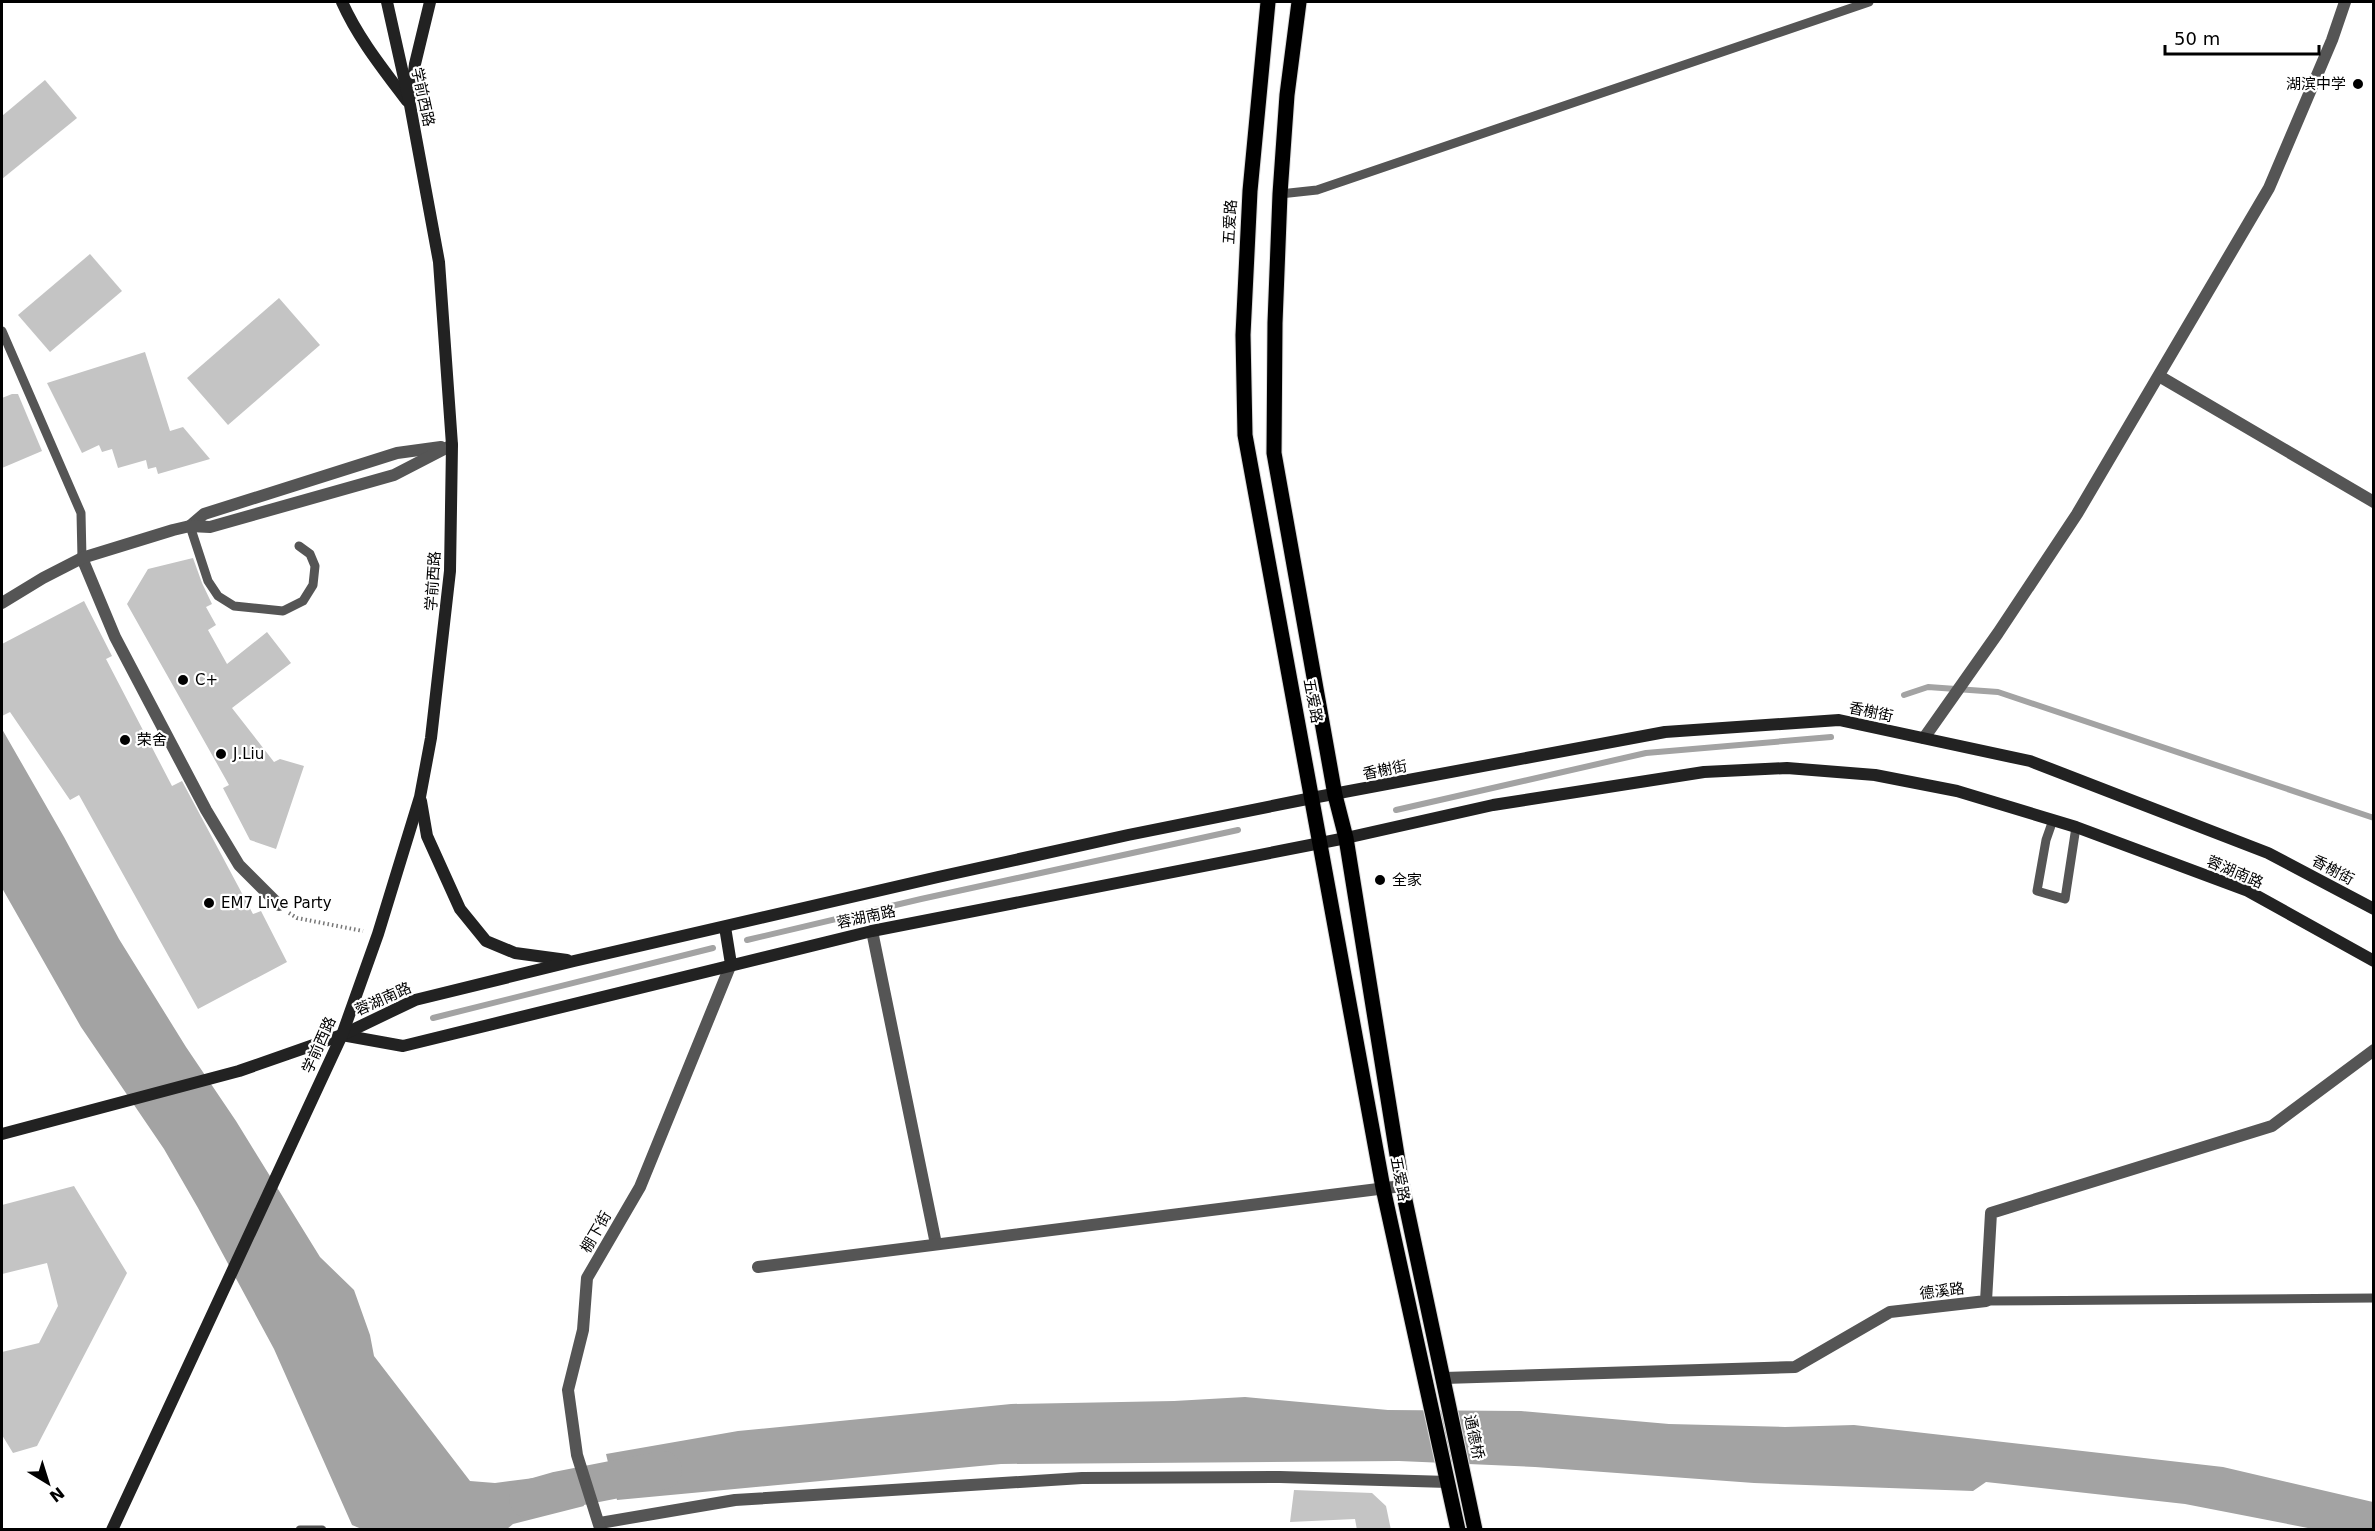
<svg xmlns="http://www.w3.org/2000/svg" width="2375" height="1531" viewBox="0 0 2375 1531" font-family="'DejaVu Sans','Noto Sans SC',sans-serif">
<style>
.water{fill:#a3a3a3}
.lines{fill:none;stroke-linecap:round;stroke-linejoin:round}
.stream{stroke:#a3a3a3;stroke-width:6}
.river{stroke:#a3a3a3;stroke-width:38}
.building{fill:#c4c4c4}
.primary-casing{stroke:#dbdbdb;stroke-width:17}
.path{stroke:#777;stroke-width:4;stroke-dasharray:1.5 3;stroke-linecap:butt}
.lane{stroke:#555;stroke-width:9}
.street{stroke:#555;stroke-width:12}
.secondary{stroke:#222;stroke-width:12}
.primary{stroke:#000;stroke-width:15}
.poi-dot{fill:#000;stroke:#fff;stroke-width:2}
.labels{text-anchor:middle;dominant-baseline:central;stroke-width:4.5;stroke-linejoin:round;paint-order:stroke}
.poi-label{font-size:15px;fill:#000;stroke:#fff;text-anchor:start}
.street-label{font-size:15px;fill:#000;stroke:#fff}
</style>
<rect width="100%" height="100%" fill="#fff"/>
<g class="water">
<path d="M2,729L64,837L119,939L186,1047L236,1121L320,1257L354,1290L370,1335L374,1356L470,1481L495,1483L574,1473L584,1506L513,1524L507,1529L364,1530L352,1525L274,1349L198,1208L164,1149L81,1027L2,888Z"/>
<path d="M1245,1397L1388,1410L1521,1411L1669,1424L1785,1427L1854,1425L2223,1467L2373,1502L2374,1529H2313L2185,1504L1986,1482L1973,1491L1754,1483L1535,1467L1399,1461L1001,1464L617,1500L606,1454L738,1431L1011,1404L1174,1401Z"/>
</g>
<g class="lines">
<g class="stream">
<path d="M1904,695L1928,687L1998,692L2374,818"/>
<path d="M1396,810L1646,753L1831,737"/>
<path d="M747,940L921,899L1238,830"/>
<path d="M433,1018L713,948"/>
</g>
<path class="river" d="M528,1499L556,1491L663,1470"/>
</g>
<g class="building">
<path d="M45,80L77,118L2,179V116Z"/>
<path d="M90,254L122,291L50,352L18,315Z"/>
<path d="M279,298L320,345L228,425L187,378Z"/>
<path d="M145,352L170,431L183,427L210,459L158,474L156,467L148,469L146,460L118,468L112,449L102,452L99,445L82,453L47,383Z"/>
<path d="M12,394H18L42,451L2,468V398Z"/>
<path d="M193,558L202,583L212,604L206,607L216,625L208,630L227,664L267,632L291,663L232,708L274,762L280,759L304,766L276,849L250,840L223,788L229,785L127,604L148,569Z"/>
<path d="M84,601L112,656L106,659L172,786L182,781L253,914L261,911L287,962L198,1009L79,795L70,800L10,712L2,716V644Z"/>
<path d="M74,1186L127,1273L37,1446L13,1453L2,1435V1352L39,1343L58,1306L47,1263L2,1274V1205Z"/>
<path d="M1294,1490L1372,1493L1386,1506L1391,1530H1357L1355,1519L1290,1522Z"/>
</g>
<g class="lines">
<defs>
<g id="primary">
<path d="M1268,2L1250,191L1243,335L1245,435L1383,1188L1458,1530"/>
<path d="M1299,2L1287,95L1280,194L1275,323L1274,453L1335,795L1346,838L1402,1186L1475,1530"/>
</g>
</defs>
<use href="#primary" class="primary-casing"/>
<path class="path" d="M289,913L297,918L363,931"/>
<g class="lane">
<path d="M1280,194L1317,190L1869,2"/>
<path d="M2,331L81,513L82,558"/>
<path d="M190,526L208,581L218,596L234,606L283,611L303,601L313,585L315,566L310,554L299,546"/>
<path d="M2053,820L2046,840L2037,891L2065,899L2076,827"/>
<path d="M1986,1301L2374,1298"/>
<path d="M300,1530H322"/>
</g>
<g class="street">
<path d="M2159,376L2374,502"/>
<path d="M190,526L204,514L397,453L441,447"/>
<path d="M82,558L115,637L206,810L239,865L279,905"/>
<path d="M2,603L43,578L82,558L173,530L190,526L210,527L394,475L452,445"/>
<path d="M1924,738L1998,633L2077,514L2269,188L2332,40L2345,2"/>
<path d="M872,931L936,1244"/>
<path d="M758,1267L1402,1186"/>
<path d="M1444,1378L1795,1367L1890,1312L1986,1301L1991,1213L2272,1126L2374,1050"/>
<path d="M600,1523L735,1500L1082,1478L1280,1477L1448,1482"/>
<path d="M600,1528L577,1455L568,1390L583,1330L587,1278L640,1187L731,964"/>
</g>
<g class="secondary">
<path d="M342,2C358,38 383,69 407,101"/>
<path d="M411,95L415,64L430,2"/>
<path d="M421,801L427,836L460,909L486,941L515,953L567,960"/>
<path d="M725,927L731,964"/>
<path d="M342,1035L403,1046L872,931L1346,838L1493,805L1704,772L1787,768L1875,775L1957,791L2076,827L2248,891L2374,961"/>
<path d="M2,1134L239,1071L342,1035L415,1000L574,961L938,877L1128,835L1312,798L1665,732L1839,720L2030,761L2268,853L2374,909"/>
<path d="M112,1530L342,1035L378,934L420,797L431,738L450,571L452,445L439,262L410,105L387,2"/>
</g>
<use href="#primary" class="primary"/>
</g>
<g class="poi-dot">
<circle cx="2358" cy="84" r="6"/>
<circle cx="183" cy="680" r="6"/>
<circle cx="125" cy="740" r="6"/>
<circle cx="221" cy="754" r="6"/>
<circle cx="1380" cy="880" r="6"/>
<circle cx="209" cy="903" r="6"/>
</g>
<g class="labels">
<g class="poi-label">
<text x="2346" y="84" text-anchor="end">湖滨中学</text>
<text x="195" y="680">C+</text>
<text x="137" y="740">荣舍</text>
<text x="233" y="754">J.Liu</text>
<text x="1392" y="880">全家</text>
<text x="221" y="903">EM7 Live Party</text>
</g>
<g class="street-label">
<text transform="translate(423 97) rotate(78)">学前西路</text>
<text transform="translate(1230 222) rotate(-87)">五爱路</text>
<text transform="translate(433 581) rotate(-86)">学前西路</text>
<text transform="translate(1313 701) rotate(79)">五爱路</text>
<text transform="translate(1871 712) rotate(12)">香榭街</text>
<text transform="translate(1385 770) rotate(-11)">香榭街</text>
<text transform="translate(2333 870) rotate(28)">香榭街</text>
<text transform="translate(2235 872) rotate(23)">蓉湖南路</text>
<text transform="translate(866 917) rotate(-12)">蓉湖南路</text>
<text transform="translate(383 999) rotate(-24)">蓉湖南路</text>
<text transform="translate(319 1045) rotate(-66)">学前西路</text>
<text transform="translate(1400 1179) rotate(79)">五爱路</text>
<text transform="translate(596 1232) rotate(-60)">棚下街</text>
<text transform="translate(1942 1291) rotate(-7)">德溪路</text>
<text transform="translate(1474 1437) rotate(78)">通德桥</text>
</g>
</g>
<rect width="2375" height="1531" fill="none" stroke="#000000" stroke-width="6"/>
<g transform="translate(48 1483) rotate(142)" stroke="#ffffff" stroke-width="4.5" paint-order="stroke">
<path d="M0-4.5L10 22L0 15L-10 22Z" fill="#000000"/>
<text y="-9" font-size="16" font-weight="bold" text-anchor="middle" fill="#000000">N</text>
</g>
<path d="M2165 45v9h154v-9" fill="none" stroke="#000000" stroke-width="3"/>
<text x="2174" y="45" font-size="18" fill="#000000" stroke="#ffffff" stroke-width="4.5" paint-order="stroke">50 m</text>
</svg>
